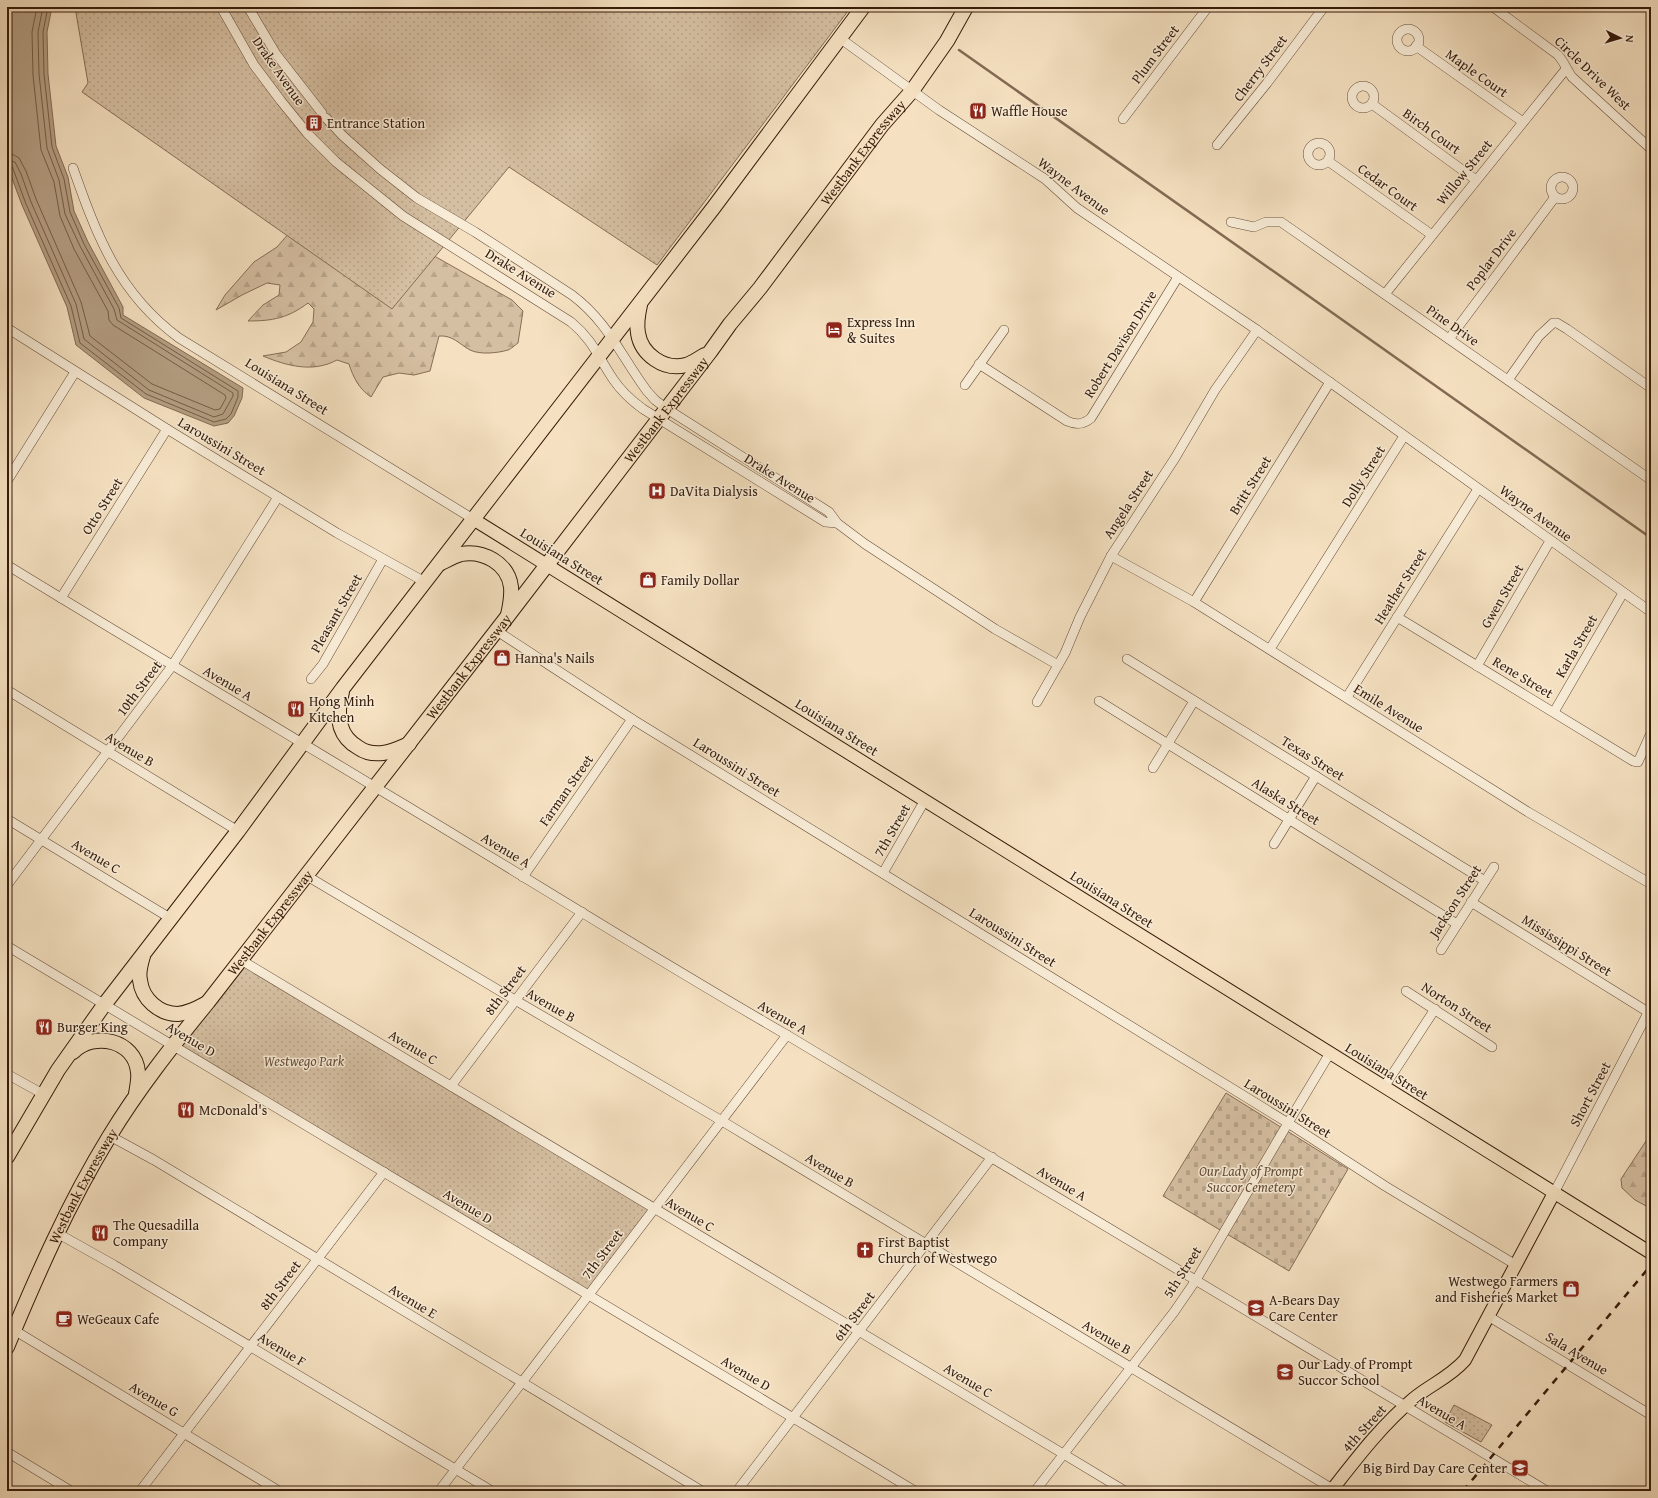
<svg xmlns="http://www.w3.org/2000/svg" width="1658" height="1498" viewBox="0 0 1658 1498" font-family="'Gentium Book Plus',serif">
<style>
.forest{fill:url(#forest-firs);stroke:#866d56}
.cemetery{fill:url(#cemetery-stones);stroke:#866d56}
.park{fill:url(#park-dots);stroke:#866d56}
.water{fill:#b49e83;stroke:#826a53}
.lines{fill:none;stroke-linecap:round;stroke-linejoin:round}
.shore{stroke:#755c46;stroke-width:1}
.stream{stroke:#826a53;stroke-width:2.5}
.minor-casing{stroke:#664c38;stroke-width:10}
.major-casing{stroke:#361b0a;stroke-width:14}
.highway-casing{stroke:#361b0a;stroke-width:16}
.minor{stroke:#f8ecd7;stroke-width:9}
.major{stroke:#f5e1c1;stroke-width:12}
.highway{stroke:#f5e1c1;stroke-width:14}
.rail{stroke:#361b0a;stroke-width:2.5;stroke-dasharray:7 7;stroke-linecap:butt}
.labels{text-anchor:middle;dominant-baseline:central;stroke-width:3;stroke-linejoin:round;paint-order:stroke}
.street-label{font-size:14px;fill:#361b0a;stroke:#f8ecd7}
.poi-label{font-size:14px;fill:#361b0a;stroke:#f8ecd7;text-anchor:start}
.park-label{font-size:14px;font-style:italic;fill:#664c38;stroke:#f8ecd7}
</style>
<defs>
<pattern id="forest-firs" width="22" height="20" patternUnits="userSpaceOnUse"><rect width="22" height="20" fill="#d5bfa2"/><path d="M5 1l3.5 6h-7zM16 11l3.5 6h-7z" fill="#b7a48a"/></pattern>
<pattern id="cemetery-stones" width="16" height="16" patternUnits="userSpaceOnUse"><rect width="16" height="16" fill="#d5bfa2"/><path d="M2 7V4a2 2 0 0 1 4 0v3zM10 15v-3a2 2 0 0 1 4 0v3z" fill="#b7a48a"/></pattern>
<pattern id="park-dots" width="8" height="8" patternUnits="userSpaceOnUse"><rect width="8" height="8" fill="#d5bfa2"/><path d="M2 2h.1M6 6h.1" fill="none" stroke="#b7a48a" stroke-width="1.8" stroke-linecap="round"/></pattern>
</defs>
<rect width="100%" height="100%" fill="#f5e1c1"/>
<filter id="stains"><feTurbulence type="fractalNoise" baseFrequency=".005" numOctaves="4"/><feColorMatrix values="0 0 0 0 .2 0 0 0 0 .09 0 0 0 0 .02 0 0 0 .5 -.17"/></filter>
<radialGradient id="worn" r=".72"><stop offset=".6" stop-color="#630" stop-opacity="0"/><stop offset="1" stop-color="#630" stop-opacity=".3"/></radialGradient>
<g class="forest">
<path d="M373,213L436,257L512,300L523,311L518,343C515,345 511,349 508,350C498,353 480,355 470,350C459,344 453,335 439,336L430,371L414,375L399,373L383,377L371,397C359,389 353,377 349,364L337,360C313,373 287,366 263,356L286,352L301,342L313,322L314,309L308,303C288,318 273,321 248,321L263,305L279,295L280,285L267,283L242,295L216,310L225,295L254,262L277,247L290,232Z"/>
<path d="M1651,1131V1205L1648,1207L1635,1200L1622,1188L1621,1179L1646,1141Z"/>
</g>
<path class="cemetery" d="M1226,1093L1348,1169L1289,1271L1163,1196Z"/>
<g class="park">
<path d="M75,7H851L657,265L509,167L392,309L82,92L88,83Z"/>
<path d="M241,960L654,1208L589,1295L173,1045Z"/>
<path d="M1454,1405L1492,1425L1481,1442L1445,1422Z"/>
</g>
<path class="water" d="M7,7H52L47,32L48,74L56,146L68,177L74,211L88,242L123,307V315L243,388L242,398L234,416L228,423L214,426L144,398L76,345L67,307L22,205L7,165Z"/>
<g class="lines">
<g class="shore">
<path d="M7,154L14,155L19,158L26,171L36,199L81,302L90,336L152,384L215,410L220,409L226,398L225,395L113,325L109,320L108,311L74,249L60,216L54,182L41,150L33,75L32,32L37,7"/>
<path d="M7,160L15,162L21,174L31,202L76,304L84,339L149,390L214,417L223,414L233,396V393L117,320L114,309L80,246L65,214L59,180L47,148L39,74L38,32L43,7"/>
<path d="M7,165L12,166L26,204L71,306L80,343L146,394L214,422L226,419L231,414L238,397V391L121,318L119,308L84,244L70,212L64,179L52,147L44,74L43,32L48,7"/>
</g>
<path class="stream" d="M959,50C1189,213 1422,374 1651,538"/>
<defs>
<g id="minor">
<path d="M221,7L254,65L281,101L307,133L336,162L403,216L571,322C593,340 598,357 613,379C621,391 632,401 643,409L825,522L837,523"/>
<path d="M248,7L276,54L322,113"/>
<path d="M1493,7L1558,55C1564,62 1567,70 1572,77L1651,149"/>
<circle cx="1408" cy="40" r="11"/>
<path d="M841,39L939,110L1045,179L1077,208L1257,330L1651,612"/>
<path d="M1416,46L1523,122"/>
<circle cx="1363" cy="97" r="11"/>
<path d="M1372,104L1476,180"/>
<path d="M326,118L343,136L380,169L417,198L475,232L572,295C608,322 621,356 647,391L655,400L667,409L829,512L837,523L865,544L995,629L1058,665"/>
<path d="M1123,119L1208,7"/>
<circle cx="1319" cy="154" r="11"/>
<path d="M1217,145L1267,83L1324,7"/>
<path d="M1328,161L1432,235"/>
<path d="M73,168C97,236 118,293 179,338L473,519"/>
<circle cx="1562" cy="188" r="11"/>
<path d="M1231,222L1254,227L1266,222H1281L1651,480"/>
<path d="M1385,294L1566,69"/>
<path d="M7,328L167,429L337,533L425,582"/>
<path d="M1449,339L1555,197"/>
<path d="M979,364L1067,421C1076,425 1083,425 1091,418L1178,277"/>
<path d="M1508,380L1539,336L1553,323H1557L1567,329L1651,388"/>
<path d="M965,385L1004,330"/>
<path d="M7,481L75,372"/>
<path d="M1111,556L1194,602L1528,812L1651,884"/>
<path d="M7,565C129,640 253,713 375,787C513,869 648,955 787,1035L1547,1491"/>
<path d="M61,598L167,429"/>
<path d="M1194,602L1330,382"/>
<path d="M1397,617L1633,761L1638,762L1651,733"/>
<path d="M497,631L632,719L1288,1123L1385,1186L1516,1265"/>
<path d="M1270,649L1404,436"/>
<path d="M1127,659L1485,881"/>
<path d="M1477,666L1550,541"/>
<path d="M311,679L323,664L383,559"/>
<path d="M7,690L238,831"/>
<path d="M1347,697L1478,489"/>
<path d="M1099,701L1457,924"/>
<path d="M1037,702L1065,653L1080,617L1111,556L1175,458L1215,390L1257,330"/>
<path d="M1554,712L1623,593"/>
<path d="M1153,768L1194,701"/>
<path d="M7,819L170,918"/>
<path d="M1274,844L1316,776"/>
<path d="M883,873L925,800"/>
<path d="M307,876L515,1000L722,1121L1336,1491"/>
<path d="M523,877L632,719"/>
<path d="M7,885L172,666L278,497"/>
<path d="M1471,902L1648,1012"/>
<path d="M7,946L915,1491"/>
<path d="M1441,950L1494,867"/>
<path d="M241,960L1125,1491"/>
<path d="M1406,991L1492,1047"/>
<path d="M7,1074L43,1094"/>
<path d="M451,1086L582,912"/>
<path d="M1384,1087L1435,1009"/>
<path d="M110,1136L154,1160L702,1491"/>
<path d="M1554,1193L1651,1007"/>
<path d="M57,1233L114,1265L492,1491"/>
<path d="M1488,1316L1651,1415"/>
<path d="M14,1330L279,1491"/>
<path d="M7,1452L71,1491"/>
<path d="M140,1491L384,1172"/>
<path d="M439,1491L787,1035"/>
<path d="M737,1491L992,1157"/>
<path d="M1035,1491L1174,1312L1196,1280L1288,1123L1330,1053"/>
<path d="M1650,1491L1651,1489"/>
</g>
<g id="major">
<path d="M473,519L1651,1253"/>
<path d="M1331,1491C1357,1458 1381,1426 1413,1399C1431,1384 1449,1378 1465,1360L1554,1193"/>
</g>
<g id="highway">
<path d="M640,305C638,314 636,323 638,333C641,354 664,371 686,365C693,363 699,358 705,355"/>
<path d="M441,563C447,560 454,556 461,554C483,550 508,563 511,587C512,597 510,606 508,615"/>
<path d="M342,692C336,714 337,736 359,748C366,753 374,754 383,753C392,752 400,748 409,744"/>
<path d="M143,956C141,963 138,972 140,980C142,999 159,1014 178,1014C188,1013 196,1009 205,1004"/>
<path d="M73,1052C94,1031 135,1040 138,1072C139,1079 137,1087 136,1094"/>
<path d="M7,1157L58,1070L104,1005L238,831L343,688L714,207L863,7"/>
<path id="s1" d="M7,1347C37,1275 68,1204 109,1137C138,1089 173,1045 208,1002L507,617L710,352L730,324L760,288L882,125L912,91L947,41L966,7"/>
</g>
</defs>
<use href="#minor" class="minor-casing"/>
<use href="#major" class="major-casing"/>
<use href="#highway" class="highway-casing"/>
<use href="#minor" class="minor"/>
<use href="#major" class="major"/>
<use href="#highway" class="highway"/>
<path class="rail" d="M1463,1491L1651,1265"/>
</g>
<defs>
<symbol id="restaurant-square" viewBox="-11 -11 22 22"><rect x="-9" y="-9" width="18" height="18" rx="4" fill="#8f2418" stroke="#f8ecd7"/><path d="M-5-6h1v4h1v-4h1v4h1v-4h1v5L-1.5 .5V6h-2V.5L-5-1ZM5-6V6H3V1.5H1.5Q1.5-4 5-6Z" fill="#fff"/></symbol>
<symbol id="building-square" viewBox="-11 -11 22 22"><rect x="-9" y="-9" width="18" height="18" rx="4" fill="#8f2418" stroke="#f8ecd7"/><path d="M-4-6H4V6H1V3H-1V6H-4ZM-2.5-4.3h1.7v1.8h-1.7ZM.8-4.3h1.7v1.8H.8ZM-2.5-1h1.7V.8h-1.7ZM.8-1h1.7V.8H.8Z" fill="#fff"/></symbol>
<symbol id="hotel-square" viewBox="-11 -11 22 22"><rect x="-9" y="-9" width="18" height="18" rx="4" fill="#8f2418" stroke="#f8ecd7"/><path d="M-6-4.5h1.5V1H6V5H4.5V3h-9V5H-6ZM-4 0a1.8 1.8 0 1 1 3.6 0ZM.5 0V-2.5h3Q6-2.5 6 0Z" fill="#fff"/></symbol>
<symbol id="hospital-square" viewBox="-11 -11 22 22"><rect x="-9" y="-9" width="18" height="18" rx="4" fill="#8f2418" stroke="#f8ecd7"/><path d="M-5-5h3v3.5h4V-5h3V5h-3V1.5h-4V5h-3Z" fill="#fff"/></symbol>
<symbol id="shop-square" viewBox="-11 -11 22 22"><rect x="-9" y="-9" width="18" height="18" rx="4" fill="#8f2418" stroke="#f8ecd7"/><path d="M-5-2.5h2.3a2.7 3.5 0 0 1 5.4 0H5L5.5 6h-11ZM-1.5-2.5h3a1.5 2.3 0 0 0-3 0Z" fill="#fff"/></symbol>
<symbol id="church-square" viewBox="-11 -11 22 22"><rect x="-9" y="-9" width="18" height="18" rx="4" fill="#8f2418" stroke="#f8ecd7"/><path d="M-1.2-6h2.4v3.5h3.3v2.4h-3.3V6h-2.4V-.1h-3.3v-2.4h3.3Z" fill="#fff"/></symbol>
<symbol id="school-square" viewBox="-11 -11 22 22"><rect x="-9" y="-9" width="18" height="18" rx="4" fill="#8f2418" stroke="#f8ecd7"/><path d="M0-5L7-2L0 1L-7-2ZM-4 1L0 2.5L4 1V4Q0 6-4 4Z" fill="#fff"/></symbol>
<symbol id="cafe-square" viewBox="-11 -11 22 22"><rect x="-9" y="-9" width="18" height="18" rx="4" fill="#8f2418" stroke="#f8ecd7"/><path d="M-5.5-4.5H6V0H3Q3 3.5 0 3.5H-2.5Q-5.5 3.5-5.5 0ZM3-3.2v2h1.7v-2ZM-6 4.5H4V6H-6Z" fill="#fff"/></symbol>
</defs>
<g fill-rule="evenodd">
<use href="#restaurant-square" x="968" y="101" width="20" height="20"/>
<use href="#building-square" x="304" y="113" width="20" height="20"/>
<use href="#hotel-square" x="824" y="320" width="20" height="20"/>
<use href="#hospital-square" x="647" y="481" width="20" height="20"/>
<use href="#shop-square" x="638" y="570" width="20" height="20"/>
<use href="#shop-square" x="492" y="648" width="20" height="20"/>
<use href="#restaurant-square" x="286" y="699" width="20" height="20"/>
<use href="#restaurant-square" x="34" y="1017" width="20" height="20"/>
<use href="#restaurant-square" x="176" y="1100" width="20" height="20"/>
<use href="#restaurant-square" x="90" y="1223" width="20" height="20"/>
<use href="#church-square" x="855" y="1240" width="20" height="20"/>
<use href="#shop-square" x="1561" y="1279" width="20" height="20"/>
<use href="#school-square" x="1246" y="1298" width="20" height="20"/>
<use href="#cafe-square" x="54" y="1309" width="20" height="20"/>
<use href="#school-square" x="1275" y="1362" width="20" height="20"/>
<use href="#school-square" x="1510" y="1458" width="20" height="20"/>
</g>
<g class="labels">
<g class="street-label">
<text transform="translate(1155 54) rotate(-53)">Plum Street</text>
<text transform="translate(1260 68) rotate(-53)">Cherry Street</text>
<text transform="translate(279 71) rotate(55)">Drake Avenue</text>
<text transform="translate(1477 73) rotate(35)">Maple Court</text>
<text transform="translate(1593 73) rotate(44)">Circle Drive West</text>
<text transform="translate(1432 131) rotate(36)">Birch Court</text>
<text stroke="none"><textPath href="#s1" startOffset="1474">Westbank Expressway</textPath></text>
<text transform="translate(1464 172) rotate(-51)">Willow Street</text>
<text transform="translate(1074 186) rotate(37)">Wayne Avenue</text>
<text transform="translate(1388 187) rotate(36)">Cedar Court</text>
<text transform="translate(1491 259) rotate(-53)">Poplar Drive</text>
<text transform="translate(521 273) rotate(32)">Drake Avenue</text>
<text transform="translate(1453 325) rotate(35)">Pine Drive</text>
<text transform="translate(1120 344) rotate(-58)">Robert Davison Drive</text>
<text transform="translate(287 386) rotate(32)">Louisiana Street</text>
<text stroke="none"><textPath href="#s1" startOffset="1150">Westbank Expressway</textPath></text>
<text transform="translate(222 446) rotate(31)">Laroussini Street</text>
<text transform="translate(1363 476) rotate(-58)">Dolly Street</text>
<text transform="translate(780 478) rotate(32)">Drake Avenue</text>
<text transform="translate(1250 485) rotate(-58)">Britt Street</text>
<text transform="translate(1128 504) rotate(-57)">Angela Street</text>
<text transform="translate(102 506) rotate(-58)">Otto Street</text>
<text transform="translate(1536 513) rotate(36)">Wayne Avenue</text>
<text transform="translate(562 556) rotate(32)">Louisiana Street</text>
<text transform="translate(1400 586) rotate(-58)">Heather Street</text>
<text transform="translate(1502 596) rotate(-60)">Gwen Street</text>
<text transform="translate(336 613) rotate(-60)">Pleasant Street</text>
<text transform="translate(1576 646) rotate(-60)">Karla Street</text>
<text stroke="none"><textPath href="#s1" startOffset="826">Westbank Expressway</textPath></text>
<text transform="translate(1523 677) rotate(31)">Rene Street</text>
<text transform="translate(228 683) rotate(31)">Avenue A</text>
<text transform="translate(139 688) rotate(-53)">10th Street</text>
<text transform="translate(1389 708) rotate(32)">Emile Avenue</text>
<text transform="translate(837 727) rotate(32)">Louisiana Street</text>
<text transform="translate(130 749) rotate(31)">Avenue B</text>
<text transform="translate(1313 758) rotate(32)">Texas Street</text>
<text transform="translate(737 767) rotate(32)">Laroussini Street</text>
<text transform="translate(566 790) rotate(-55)">Farman Street</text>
<text transform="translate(1286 801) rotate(32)">Alaska Street</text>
<text transform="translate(892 830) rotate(-60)">7th Street</text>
<text transform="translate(506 850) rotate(31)">Avenue A</text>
<text transform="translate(96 856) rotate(31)">Avenue C</text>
<text transform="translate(1112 899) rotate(32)">Louisiana Street</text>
<text transform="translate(1455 901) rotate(-57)">Jackson Street</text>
<text stroke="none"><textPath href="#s1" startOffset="502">Westbank Expressway</textPath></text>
<text transform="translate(1013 937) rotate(32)">Laroussini Street</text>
<text transform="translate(1567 945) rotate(32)">Mississippi Street</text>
<text transform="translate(505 990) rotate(-53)">8th Street</text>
<text transform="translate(551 1005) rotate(30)">Avenue B</text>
<text transform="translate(1457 1007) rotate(33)">Norton Street</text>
<text transform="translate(783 1017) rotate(30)">Avenue A</text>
<text transform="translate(191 1039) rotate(31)">Avenue D</text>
<text transform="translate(413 1047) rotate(31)">Avenue C</text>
<text transform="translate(1387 1071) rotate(32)">Louisiana Street</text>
<text transform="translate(1590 1094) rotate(-62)">Short Street</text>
<text transform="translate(1288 1108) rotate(32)">Laroussini Street</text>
<text transform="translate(830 1170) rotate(31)">Avenue B</text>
<text transform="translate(1062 1183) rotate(31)">Avenue A</text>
<text stroke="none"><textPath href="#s1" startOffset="178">Westbank Expressway</textPath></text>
<text transform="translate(468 1206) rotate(31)">Avenue D</text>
<text transform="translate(690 1214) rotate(31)">Avenue C</text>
<text transform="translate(602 1254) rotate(-53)">7th Street</text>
<text transform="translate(1182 1272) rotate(-57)">5th Street</text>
<text transform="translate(280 1285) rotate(-53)">8th Street</text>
<text transform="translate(413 1301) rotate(31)">Avenue E</text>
<text transform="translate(854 1316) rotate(-53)">6th Street</text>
<text transform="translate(1107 1337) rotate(31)">Avenue B</text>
<text transform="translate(282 1349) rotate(31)">Avenue F</text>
<text transform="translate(1577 1353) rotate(31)">Sala Avenue</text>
<text transform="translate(746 1373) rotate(31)">Avenue D</text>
<text transform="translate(968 1380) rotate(31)">Avenue C</text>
<text transform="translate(154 1399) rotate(31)">Avenue G</text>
<text transform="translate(1442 1412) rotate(31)">Avenue A</text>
<text transform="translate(1364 1428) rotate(-48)">4th Street</text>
</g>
<g class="poi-label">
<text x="991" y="111">Waffle House</text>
<text x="327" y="123">Entrance Station</text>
<text x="847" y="322">Express Inn<tspan x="847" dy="16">&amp; Suites</tspan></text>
<text x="670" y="491">DaVita Dialysis</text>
<text x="661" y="580">Family Dollar</text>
<text x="515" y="658">Hanna's Nails</text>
<text x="309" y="701">Hong Minh<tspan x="309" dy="16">Kitchen</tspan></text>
<text x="57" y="1027">Burger King</text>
<text x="199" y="1110">McDonald's</text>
<text x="113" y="1225">The Quesadilla<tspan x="113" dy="16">Company</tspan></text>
<text x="878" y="1242">First Baptist<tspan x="878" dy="16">Church of Westwego</tspan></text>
<text x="1558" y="1281" text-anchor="end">Westwego Farmers<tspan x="1558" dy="16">and Fisheries Market</tspan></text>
<text x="1269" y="1300">A-Bears Day<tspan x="1269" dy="16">Care Center</tspan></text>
<text x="77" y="1319">WeGeaux Cafe</text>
<text x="1298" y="1364">Our Lady of Prompt<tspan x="1298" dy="16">Succor School</tspan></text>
<text x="1507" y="1468" text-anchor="end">Big Bird Day Care Center</text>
</g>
<g class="park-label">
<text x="304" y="1061">Westwego Park</text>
<text x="1251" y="1171">Our Lady of Prompt<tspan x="1251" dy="16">Succor Cemetery</tspan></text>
</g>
</g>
<rect width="1658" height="1498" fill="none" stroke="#f5e1c1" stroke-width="24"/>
<rect x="8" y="8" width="1642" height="1482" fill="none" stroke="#361b0a" stroke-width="2"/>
<rect x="12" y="12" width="1634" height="1474" fill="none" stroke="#361b0a"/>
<g transform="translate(1620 38) rotate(95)" stroke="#f8ecd7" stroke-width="3" paint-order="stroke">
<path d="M0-3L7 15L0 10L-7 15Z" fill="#361b0a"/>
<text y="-6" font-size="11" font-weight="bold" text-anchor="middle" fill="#361b0a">N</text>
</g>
<rect width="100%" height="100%" filter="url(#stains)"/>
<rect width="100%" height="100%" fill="url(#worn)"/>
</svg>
